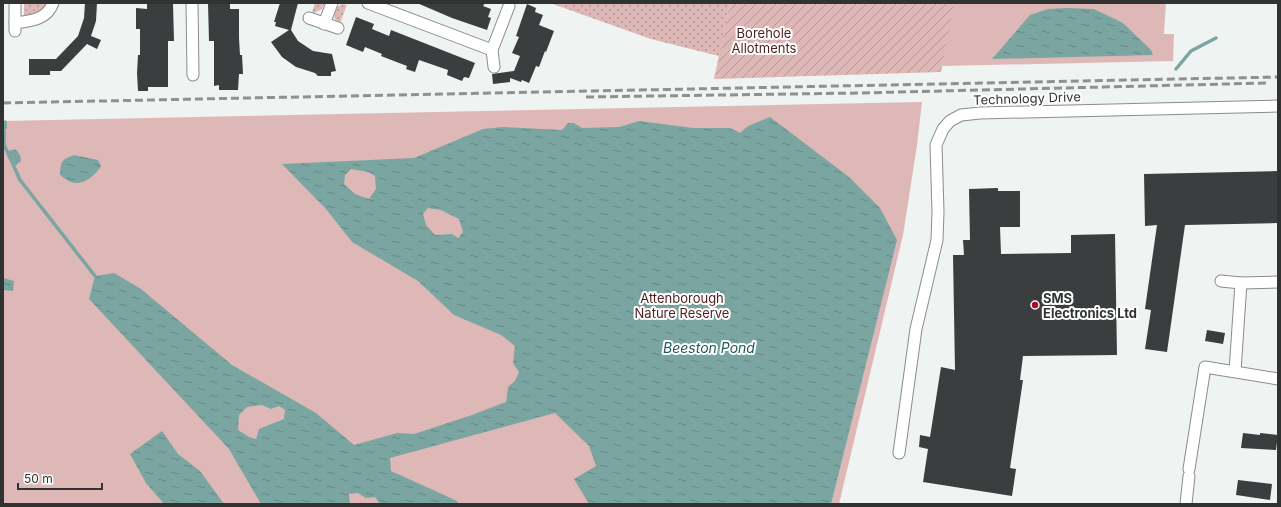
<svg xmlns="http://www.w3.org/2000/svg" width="1281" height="507" viewBox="0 0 1281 507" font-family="Inter,sans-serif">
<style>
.grass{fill:url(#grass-dots)}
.park{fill:#ddb8b6}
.garden{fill:url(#garden-furrows)}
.water{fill:url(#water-ripples);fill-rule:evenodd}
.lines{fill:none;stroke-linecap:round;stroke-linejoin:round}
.stream{stroke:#7aa5a1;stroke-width:3.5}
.building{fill:#3b3e3e}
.street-casing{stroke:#898d8d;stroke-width:13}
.street{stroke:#fff;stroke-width:11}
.rail{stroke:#8e9190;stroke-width:3;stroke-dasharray:8 4;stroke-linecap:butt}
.poi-dot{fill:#a60c27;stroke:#fff;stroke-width:1.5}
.labels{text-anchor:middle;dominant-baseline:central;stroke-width:4;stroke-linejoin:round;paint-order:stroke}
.park-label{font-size:13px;fill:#511e1f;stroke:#fff}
.street-label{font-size:13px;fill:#313333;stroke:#fff}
.poi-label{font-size:13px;font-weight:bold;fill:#313333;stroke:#fff;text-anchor:start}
.water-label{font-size:14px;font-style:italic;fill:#1e5a57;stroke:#fff}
</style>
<defs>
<pattern id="grass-dots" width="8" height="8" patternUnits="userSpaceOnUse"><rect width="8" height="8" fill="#ddb8b6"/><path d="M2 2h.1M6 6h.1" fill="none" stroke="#b49695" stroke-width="1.8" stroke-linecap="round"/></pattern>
<pattern id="garden-furrows" width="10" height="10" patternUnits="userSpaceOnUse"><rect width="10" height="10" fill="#ddb8b6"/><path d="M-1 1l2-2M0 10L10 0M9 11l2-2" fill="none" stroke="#b49695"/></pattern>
<pattern id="water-ripples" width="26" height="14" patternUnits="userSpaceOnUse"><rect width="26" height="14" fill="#7aa5a1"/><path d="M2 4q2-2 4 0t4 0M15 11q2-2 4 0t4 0" fill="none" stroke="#658784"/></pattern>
</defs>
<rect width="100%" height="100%" fill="#eff3f2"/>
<g class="grass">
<path d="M24,3H48L41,12L24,17Z"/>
<path d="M315,3H325L322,9L314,13L312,12Z"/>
<path d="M550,3H730L719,56L651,39Z"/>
<path d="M343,4L347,5L340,23L335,19L334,15L337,7Z"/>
</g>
<g class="park">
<path d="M953,3H1166L1164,34H1174L1173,61L942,66Z"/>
<path d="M922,102L917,145L903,235L839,504H3V121Z"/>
</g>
<path class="garden" d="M730,3H954L941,72L714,79Z"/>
<g class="water">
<path d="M1067,8L1094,9L1123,23L1151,50L1153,55L992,59L1030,15L1048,9Z"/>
<path d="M770,117L849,177L880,208L897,240L831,504H589L574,479L596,466L589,446L555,413L390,458L391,471L455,500L460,504H380L375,497L366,498L358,493L349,494L350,504H261L229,449L89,299L95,276L114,273L141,289L232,365L316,413L354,445L397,433L414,434L472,415L506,402L508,387L515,381L519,372L513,363L515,346L501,335L454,315L418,281L352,242L326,209L282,164L414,158L483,129L503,127L562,130L568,123H574L582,128L619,127L639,121L693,128H730L740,133L748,126ZM351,169L368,172L375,176L376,189L369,199L355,194L344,184L345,175ZM428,208L441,210L459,219L463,232L458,238L452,234L435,235L426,225L423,214ZM262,405L271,409L279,406L285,410L284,419L259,429L256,439L249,437L238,430L239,415L247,407Z"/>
<path d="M15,149C19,152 21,156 21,161L16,165L8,158L7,154L9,151Z"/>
<path d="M74,155L98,160L101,166C95,176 83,186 71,182C67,181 63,177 60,175C61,161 61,160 74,155Z"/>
<path d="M3,278L14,281L13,291L3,290Z"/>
<path d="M162,431L178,454L200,471L224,504H164L146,483L130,454Z"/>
</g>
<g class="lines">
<g class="stream">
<path d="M1176,69L1191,51L1216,38"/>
<path d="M5,128V122"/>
<path d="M4,131V145L8,153L20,180L95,276"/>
</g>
</g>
<g class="building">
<path d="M85,3H97L96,21L91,36L101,40L97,49L87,44L61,71H50V75H29V59H56L78,36L84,18Z"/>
<path d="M147,3H173L174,41H168V87H148V91H138L137,73L138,55H140V29H136V8L147,9Z"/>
<path d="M208,3H230V9H239V38L240,55H242L243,74H239L238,90H219V85L214,86V41H209Z"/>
<path d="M280,3H298L291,30L298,41L313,51L332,54L336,71L331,72V76H318L315,73L296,67L282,57L271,42L289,30L275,26L276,22H274Z"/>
<path d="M417,3H485L483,6L491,9L488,17L491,18L487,30L452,18Z"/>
<path d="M527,4L536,8L535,12L543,15L539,25L554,31L546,52L545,51L539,67L536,66L529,83L522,80L521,82L510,78V82L493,84L492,74L514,71L520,56L512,53L519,37L516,36Z"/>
<path d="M356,17L374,24L372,29L389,36L391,30L475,63L469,78L464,77L462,81L447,75L448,70L419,60L415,72L406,69L407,66L381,56L382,54L365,47L363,52L346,45Z"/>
<path d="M1278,171V223L1185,225L1167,352L1145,349L1151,310L1145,309L1157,225L1145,226L1144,174Z"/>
<path d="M998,188V191H1020V227H1000L1001,254L1071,253V235L1115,234L1117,355L1023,356L1020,380H1023L1010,468L1016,469L1012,496L923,482L928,449L919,447L920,435L930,437L941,367L955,370L953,255H964L963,240H970L969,189Z"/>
<path d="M1207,330L1225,333L1223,344L1205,341Z"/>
<path d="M1243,433L1260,435V433L1278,435L1276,450L1241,448Z"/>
<path d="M1238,480L1272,484L1270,500L1236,495Z"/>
</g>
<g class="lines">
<defs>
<g id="street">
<path d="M15,3V31"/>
<path d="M192,3L193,75"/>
<path d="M368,3L492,50"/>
<path d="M309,18L338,28"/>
<path d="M15,23C30,21 47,20 53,3"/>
<path d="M324,24L332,3"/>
<path d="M494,67L492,50L509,6"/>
<path d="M1221,281L1241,283L1235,371"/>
<path d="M1241,283L1278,282"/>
<path d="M899,453L916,329L937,240L938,212L936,145L943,129L950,121L961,115L980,113L1278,106"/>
<path d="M1189,469L1205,367L1278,379"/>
<path d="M1186,504L1189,476"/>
</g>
</defs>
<use href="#street" class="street-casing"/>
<use href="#street" class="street"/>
<g class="rail">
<path d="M586,97L859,93L1266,83"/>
<path d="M3,103L1278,77"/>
</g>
</g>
<circle class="poi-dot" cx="1035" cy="305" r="4"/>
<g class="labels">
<g class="park-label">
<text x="764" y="33">Borehole<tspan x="764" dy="15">Allotments</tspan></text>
<text x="682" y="298">Attenborough<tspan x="682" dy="15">Nature Reserve</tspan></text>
</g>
<g class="street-label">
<text transform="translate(1027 98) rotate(-2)">Technology Drive</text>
</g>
<g class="poi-label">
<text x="1043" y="298">SMS<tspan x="1043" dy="15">Electronics Ltd</tspan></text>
</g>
<g class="water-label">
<text x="709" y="347">Beeston Pond</text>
</g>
</g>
<rect width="1281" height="507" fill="none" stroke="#313333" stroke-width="8"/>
<path d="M18 483v6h84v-6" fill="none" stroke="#313333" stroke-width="2"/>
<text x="24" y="483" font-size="12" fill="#313333" stroke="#ffffff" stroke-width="3" paint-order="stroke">50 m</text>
</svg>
